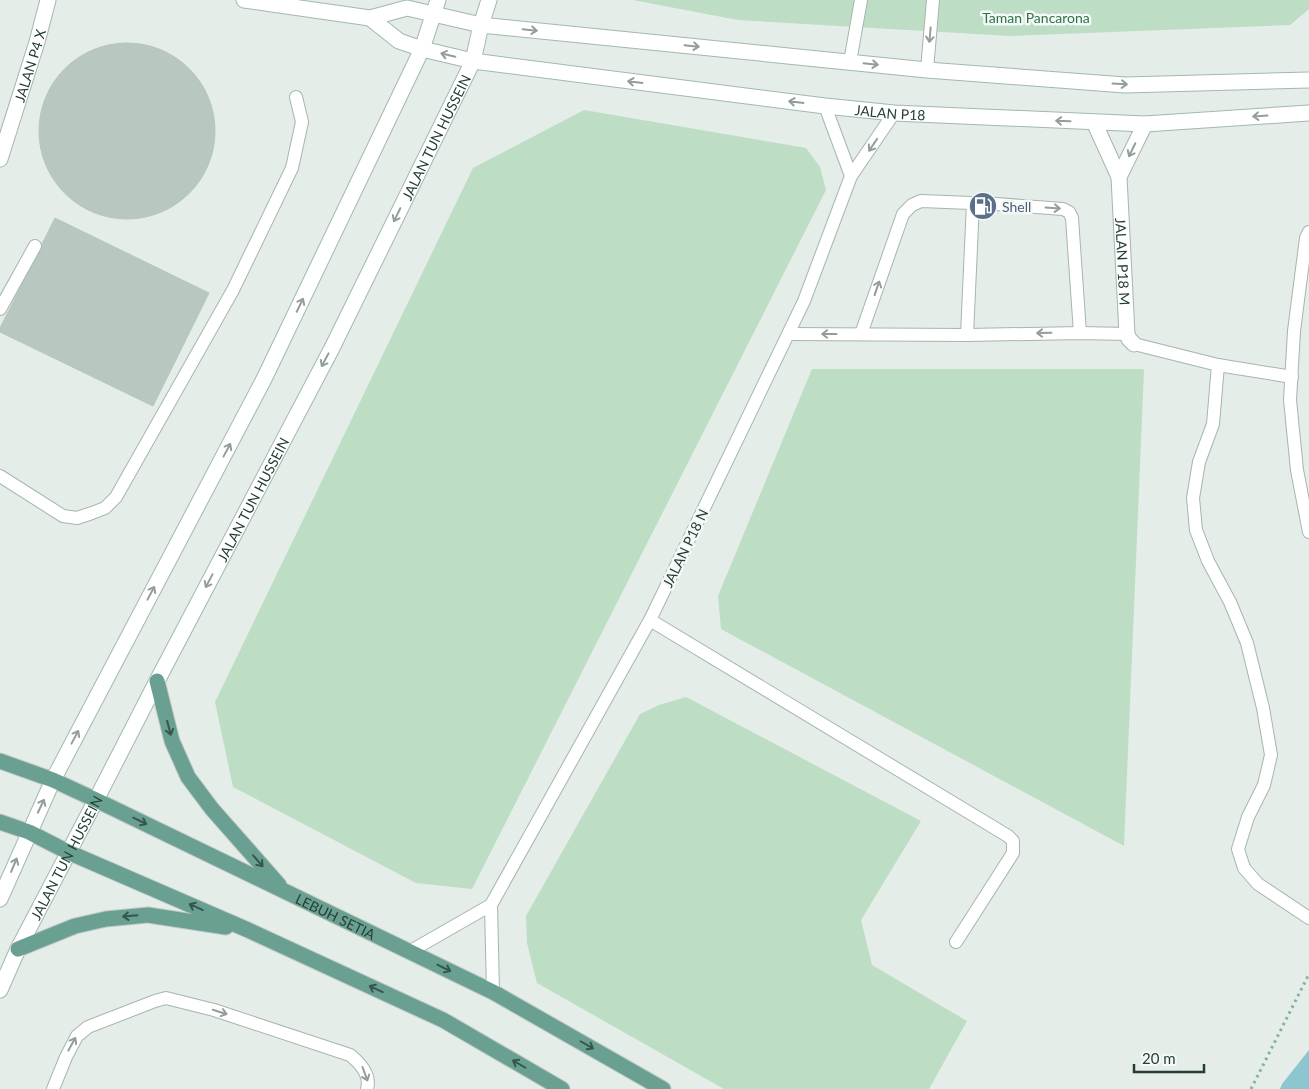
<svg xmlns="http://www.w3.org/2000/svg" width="1309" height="1089" viewBox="0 0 1309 1089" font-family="Lato,sans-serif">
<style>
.green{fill:#bdddc5}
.water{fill:#8ec6cf}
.building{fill:#b9c7c1;stroke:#b6c6bf}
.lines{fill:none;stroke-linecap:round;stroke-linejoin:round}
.lane-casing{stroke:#a7b5af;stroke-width:14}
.street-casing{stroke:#a7b5af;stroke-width:17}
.secondary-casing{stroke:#a2b8b0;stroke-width:17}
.primary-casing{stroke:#c2c9c7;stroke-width:17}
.path{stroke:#85afa1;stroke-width:3;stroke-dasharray:2.5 4;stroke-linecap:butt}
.lane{stroke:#fff;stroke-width:12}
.street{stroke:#fff;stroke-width:15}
.secondary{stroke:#fff;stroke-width:15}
.primary{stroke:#6aa092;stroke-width:15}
.oneway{stroke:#929e9a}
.oneway2{stroke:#36564d}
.labels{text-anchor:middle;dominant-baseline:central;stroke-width:5;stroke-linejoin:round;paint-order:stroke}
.park-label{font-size:14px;fill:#2f7349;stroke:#f4f9f7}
.street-label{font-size:14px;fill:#243e36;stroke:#f4f9f7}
.service-label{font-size:14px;fill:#4e5e75;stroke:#f4f9f7;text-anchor:start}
</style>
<rect width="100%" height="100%" fill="#e4ede8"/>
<g class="green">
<path d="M633,0H1309V9L1290,25L1010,36L738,20Z"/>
<path d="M584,110L806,148L820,167L826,190L472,889L416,883L233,787L215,702L473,168Z"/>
<path d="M812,369H1144L1124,846L721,629L718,596Z"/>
<path d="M686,697L921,821L861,920L872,965L967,1021L929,1089H724L537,983L527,943L526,916L640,714L659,705Z"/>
</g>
<path class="water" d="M1309,1050V1089H1280L1282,1084Z"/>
<g class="building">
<circle cx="127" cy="131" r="88"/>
<path d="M55,218L209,293L153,406L0,332V328Z"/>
</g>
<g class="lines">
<defs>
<g id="lane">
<path d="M850,62L861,0"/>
<path d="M927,70L933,0"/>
<path d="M825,106L851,176"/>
<path d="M1309,232L1306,238L1294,331L1290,400L1297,470L1309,532"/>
<path d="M0,309L35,246"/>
<path d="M789,334L967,335L1080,333L1127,334"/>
<path d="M861,334L903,214L912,205L921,201L996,204L1063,209L1069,212L1072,218L1080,333"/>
<path d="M967,335L973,203"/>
<path d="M1134,344L1218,365L1292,377"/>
<path d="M1218,365L1213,424L1199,462L1193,498L1196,530L1208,561L1230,602L1247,643L1263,708L1271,755L1264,785L1248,817L1238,849L1244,868L1258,884L1309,918"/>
<path d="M0,476L63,516L77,518L92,513L105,508L116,497L233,290L292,168L302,122L296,97"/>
<path d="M650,620L1008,836L1013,841V853L956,942"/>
<path d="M409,952L491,905"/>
<path d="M493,992L491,905L650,620L804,301L851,176L894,113"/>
<path d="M53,1089L66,1057L77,1036L88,1027L155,1001L166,998L214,1010L350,1055C360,1063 371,1075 367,1089"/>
</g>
<g id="street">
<path id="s1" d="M1094,122L1119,177L1127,334L1129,339L1134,344"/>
<path id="s2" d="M0,159L37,42L48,0"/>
<path d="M1119,177L1145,124"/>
</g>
<g id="secondary">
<path d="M244,0L370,18L407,8L481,25L927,70L1125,85L1309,80"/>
<path id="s3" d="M370,18L399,41L422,49L473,61L825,106L894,113L1145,124L1309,113"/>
<path d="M0,899L53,780L264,379L422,49L438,0"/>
<path id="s4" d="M0,990L18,949L96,800L157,681L332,348L473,61L481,25L489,0"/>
</g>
<g id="primary">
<path d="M157,681L172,741L188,777L212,809L279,885"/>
<path id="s5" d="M0,761L53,780L96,800L493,992L663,1089"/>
<path d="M0,822L29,832L68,852L248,930L443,1020L562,1089"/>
<path d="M18,949L75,926L106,919L148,915L226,927"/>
</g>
</defs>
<use href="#lane" class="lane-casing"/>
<use href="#street" class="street-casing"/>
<use href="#secondary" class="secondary-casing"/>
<use href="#primary" class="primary-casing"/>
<path class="path" d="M1251,1089L1309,974"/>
<use href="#lane" class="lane"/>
<use href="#street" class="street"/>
<use href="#secondary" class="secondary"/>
<use href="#primary" class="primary"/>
</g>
<defs><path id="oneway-shaft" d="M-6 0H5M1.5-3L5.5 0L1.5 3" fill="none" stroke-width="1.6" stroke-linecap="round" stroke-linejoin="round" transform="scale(1.25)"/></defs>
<g class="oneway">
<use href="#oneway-shaft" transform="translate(530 30) rotate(6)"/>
<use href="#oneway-shaft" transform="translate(930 35) rotate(95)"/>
<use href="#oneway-shaft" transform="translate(692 46) rotate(6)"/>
<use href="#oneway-shaft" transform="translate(448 55) rotate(-167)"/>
<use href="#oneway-shaft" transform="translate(871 64) rotate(6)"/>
<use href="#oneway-shaft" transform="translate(635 82) rotate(-173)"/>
<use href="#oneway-shaft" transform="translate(1120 84) rotate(3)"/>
<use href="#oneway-shaft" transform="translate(796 102) rotate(-173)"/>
<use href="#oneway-shaft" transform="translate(1260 116) rotate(176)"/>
<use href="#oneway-shaft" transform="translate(1063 121) rotate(-178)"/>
<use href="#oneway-shaft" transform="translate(873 145) rotate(124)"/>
<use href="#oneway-shaft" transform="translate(1132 150) rotate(116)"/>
<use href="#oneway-shaft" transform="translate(1053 208) rotate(4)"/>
<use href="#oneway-shaft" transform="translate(397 215) rotate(116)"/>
<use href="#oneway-shaft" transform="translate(877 288) rotate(-71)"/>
<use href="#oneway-shaft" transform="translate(300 305) rotate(-64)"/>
<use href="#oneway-shaft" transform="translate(1044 333) rotate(179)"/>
<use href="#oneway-shaft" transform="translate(829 334) rotate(180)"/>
<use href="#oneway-shaft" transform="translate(325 360) rotate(118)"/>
<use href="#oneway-shaft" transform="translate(227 450) rotate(-62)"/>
<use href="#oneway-shaft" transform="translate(209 581) rotate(118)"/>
<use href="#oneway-shaft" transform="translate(151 593) rotate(-62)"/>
<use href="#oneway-shaft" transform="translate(75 737) rotate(-62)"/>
<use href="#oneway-shaft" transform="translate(41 806) rotate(-65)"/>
<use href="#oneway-shaft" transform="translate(14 865) rotate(-67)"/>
<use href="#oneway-shaft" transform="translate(220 1012) rotate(18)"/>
<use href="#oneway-shaft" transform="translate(72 1044) rotate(-61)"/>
<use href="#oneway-shaft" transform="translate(365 1074) rotate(70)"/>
</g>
<g class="oneway2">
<use href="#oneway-shaft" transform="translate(169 728) rotate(75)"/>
<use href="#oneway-shaft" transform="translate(140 821) rotate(26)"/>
<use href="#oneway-shaft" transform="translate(258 861) rotate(49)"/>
<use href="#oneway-shaft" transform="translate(196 907) rotate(-156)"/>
<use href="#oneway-shaft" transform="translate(130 916) rotate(175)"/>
<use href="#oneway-shaft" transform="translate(444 968) rotate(26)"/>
<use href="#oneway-shaft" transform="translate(376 989) rotate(-155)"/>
<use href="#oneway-shaft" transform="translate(587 1045) rotate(30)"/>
<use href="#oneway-shaft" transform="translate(519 1064) rotate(-150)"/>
</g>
<defs>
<symbol id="fuel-disc" viewBox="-11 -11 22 22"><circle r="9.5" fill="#5c6f8a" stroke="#f4f9f7"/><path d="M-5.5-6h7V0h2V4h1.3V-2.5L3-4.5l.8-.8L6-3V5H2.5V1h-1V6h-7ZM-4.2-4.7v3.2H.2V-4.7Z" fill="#fff"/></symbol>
</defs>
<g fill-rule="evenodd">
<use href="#fuel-disc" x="967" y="190" width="32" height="32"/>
</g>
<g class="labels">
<g class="park-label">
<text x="1036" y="17">Taman Pancarona</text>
</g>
<g class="street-label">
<text stroke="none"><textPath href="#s2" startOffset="98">JALAN P4 X</textPath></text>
<text stroke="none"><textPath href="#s3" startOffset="534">JALAN P18</textPath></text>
<text stroke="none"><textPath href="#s4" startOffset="958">JALAN TUN HUSSEIN</textPath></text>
<text stroke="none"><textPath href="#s1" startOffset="145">JALAN P18 M</textPath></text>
<text stroke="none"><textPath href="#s4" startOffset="552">JALAN TUN HUSSEIN</textPath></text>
<text transform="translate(685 548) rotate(-64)">JALAN P18 N</text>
<text stroke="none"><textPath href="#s4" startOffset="148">JALAN TUN HUSSEIN</textPath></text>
<text stroke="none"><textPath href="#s5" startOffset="370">LEBUH SETIA</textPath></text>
</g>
<g class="service-label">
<text x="1002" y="206">Shell</text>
</g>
</g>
<path d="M1134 1064v8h70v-8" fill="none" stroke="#243e36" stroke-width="2.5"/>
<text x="1142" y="1064" font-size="15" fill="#243e36" stroke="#f4f9f7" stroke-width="4" paint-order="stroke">20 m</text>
</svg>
